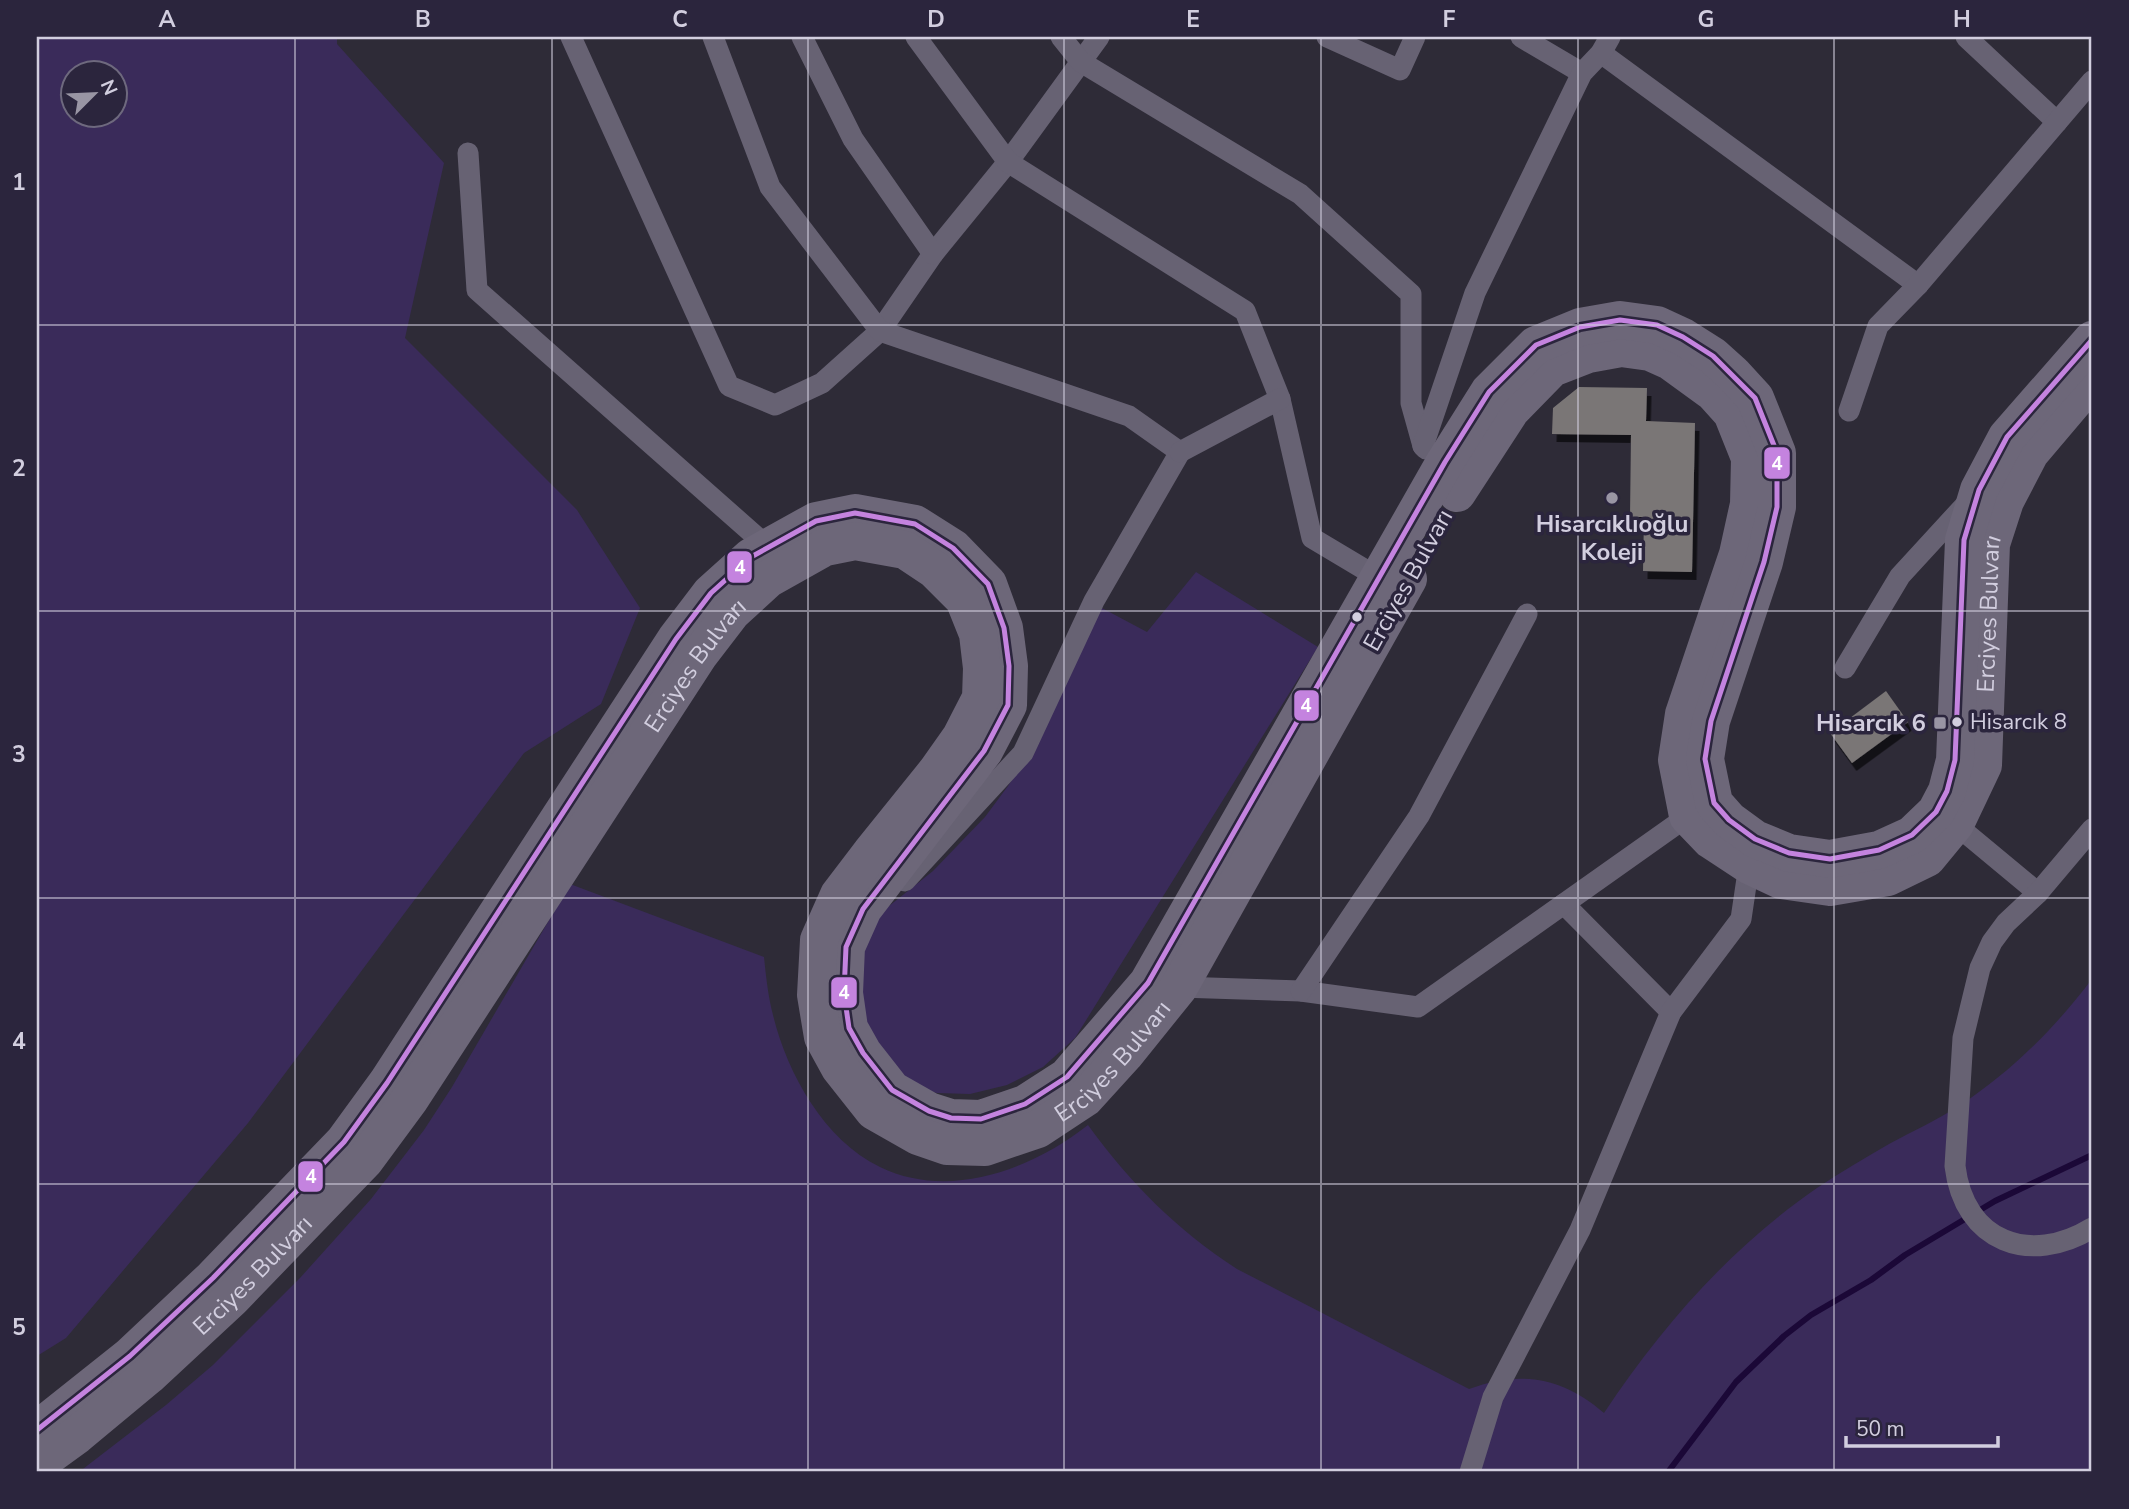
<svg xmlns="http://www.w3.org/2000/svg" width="2129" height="1509" viewBox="0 0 2129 1509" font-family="'Nunito Sans',sans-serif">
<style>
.green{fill:#3a2b5a;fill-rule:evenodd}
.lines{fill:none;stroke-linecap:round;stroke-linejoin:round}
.stream{stroke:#1b0837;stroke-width:6}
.building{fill:#7a7676;filter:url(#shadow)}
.street{stroke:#676273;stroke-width:21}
.highway{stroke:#6d6779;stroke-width:38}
.bus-1-casing{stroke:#2b253d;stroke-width:10}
.bus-1{stroke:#c483df;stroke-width:5}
.grid{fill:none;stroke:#d2cedf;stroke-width:2;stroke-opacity:0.55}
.poi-dot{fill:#9995a4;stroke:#2b253d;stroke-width:2.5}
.bus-dot{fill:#d2cedf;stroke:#2b253d;stroke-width:2.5}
.labels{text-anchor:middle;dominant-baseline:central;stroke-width:7;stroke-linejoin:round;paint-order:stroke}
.bus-label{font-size:22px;fill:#d2cedf;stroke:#2b253d;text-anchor:start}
.poi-label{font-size:24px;font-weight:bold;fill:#d2cedf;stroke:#2b253d}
.street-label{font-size:24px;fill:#d2cedf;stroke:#2b253d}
.line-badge{stroke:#2b253d;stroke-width:2.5}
.badge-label{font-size:19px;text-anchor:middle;font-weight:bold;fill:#fff}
.neatline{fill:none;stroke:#d2cedf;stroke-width:2.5}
.grid-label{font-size:23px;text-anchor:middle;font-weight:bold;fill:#d2cedf}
</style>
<defs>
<filter id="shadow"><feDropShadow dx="4.5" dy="8" stdDeviation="0" flood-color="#0009"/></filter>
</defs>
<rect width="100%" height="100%" fill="#2e2b37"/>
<g class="green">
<path d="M37,37H337V44L444,163L405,338L577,510L640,608L601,704L524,753L248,1123L66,1338L37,1356ZM74,74H116V116H74Z"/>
<path d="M1196,572L1318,647L1075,1038L1043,1067L1007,1085L970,1094L937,1093L915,1087L882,1061L853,987L874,918L933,871L985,817L1008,786L1029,754L1100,607L1147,632Z"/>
<path d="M570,884L764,957C766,976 768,996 773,1015C787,1073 824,1140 880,1167C950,1201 1032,1169 1088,1125C1130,1183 1177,1230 1237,1269L1469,1389C1521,1370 1562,1377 1604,1413C1662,1326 1730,1248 1817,1188C1841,1172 1865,1158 1889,1144C1913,1131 1937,1120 1959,1106C2011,1072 2055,1028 2092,979V1472H79L166,1405L213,1365L300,1278L371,1199L424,1130L452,1087Z"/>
</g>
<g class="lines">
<path class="stream" d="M1668,1472L1736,1382L1784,1336L1811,1315L1871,1280L1905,1255L1995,1201L2092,1155"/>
</g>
<g class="building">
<path d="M1579,387L1647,388L1646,421L1695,423L1692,572L1643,571L1644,517H1630L1631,435L1552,434L1553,408Z"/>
<path d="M1886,691L1908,722L1852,763L1830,733Z"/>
</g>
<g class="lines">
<g class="street">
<path d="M571,37L729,386L775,405L822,383L880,331L933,254L1008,162L1099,37"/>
<path d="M713,37L770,187L880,331L1129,416L1180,452L1094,601L1023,753L905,881"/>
<path d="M802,37L853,139L933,254"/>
<path d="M916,37L1008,162L1245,311L1280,399L1312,538L1379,578"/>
<path d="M1061,37L1081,62L1300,194L1411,294V403L1423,446"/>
<path d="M1327,37L1400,70L1415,37"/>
<path d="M1521,37L1582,73"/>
<path d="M1966,37L2057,122"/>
<path d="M1601,53L1918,285"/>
<path d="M468,153L477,290L768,547"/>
<path d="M1849,411L1878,326L1918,285L2092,81"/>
<path d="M1426,449L1423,446L1475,293L1582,73L1601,53L1610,37"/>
<path d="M1180,452L1280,399"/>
<path d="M1845,668L1900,576L1968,502"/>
<path d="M1955,824L2038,893"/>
<path d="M2092,829L2038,893L2006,923L1992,942L1980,968L1963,1038L1955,1166C1964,1242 2030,1266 2092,1228"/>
<path d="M1564,904L1671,1012"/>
<path d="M1179,987L1301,991L1418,1007L1688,816"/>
<path d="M1301,991L1419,816L1527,614"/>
<path d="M1470,1472L1493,1397L1580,1230L1671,1012L1741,919L1749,865"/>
</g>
<g class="highway">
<path id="s1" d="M1457,493L1511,410L1552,368L1588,354L1621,348L1650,352L1670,361L1714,393L1732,413L1750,458L1749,504L1738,554L1684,714L1677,760L1688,816L1711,840L1749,865L1781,880L1830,887L1888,877L1927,858L1955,824L1983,765L1991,544L2005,501L2030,453L2091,381"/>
<path d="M37,1430L130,1356L213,1278L344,1142L387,1083L676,639L711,593L751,557L816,521L855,513L915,524L953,548L988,584L1004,628L1009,666L1008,705L984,751L863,909L846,947L844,993L849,1028L863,1053L892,1090L929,1111L951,1118L981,1119L1025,1104L1067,1077L1148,983L1445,462L1489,392L1536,345L1580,327L1620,320L1657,325L1683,337L1713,356L1733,374L1755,398L1777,453V507L1764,562L1711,721L1705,759L1714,803L1729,820L1755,839L1789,853L1830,859L1879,850L1912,835L1936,812L1947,791L1955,760L1964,540L1979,490L2007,437L2092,340"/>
<path id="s2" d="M37,1464L77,1435L148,1376L232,1298L365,1160L410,1099L699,655L732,612L768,579L825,547L855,541L905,550L935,570L964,599L978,634L982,668L981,698L961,737L937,771L871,853L839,895L819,940L816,995L823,1037L840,1068L874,1111L918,1136L947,1146L985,1147L1038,1129L1085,1098L1125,1054L1179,987L1408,579"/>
</g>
<defs>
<path id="bus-1" d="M37,1430L130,1356L213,1278L344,1142L387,1083L676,639L711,593L751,557L816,521L855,513L915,524L953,548L988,584L1004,628L1009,666L1008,705L984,751L863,909L846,947L844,993L849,1028L863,1053L892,1090L929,1111L951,1118L981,1119L1025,1104L1067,1077L1148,983L1445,462L1489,392L1536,345L1580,327L1620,320L1657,325L1683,337L1713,356L1755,398L1777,453V507L1764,562L1711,721L1705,759L1714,803L1729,820L1755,839L1789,853L1830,859L1879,850L1912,835L1936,812L1947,791L1955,760L1964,540L1979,490L2007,437L2092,340"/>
</defs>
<use href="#bus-1" class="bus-1-casing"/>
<use href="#bus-1" class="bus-1"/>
</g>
<path class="grid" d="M295,37V1472M552,37V1472M808,37V1472M1064,37V1472M1321,37V1472M1578,37V1472M1834,37V1472M37,325H2092M37,611H2092M37,898H2092M37,1184H2092"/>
<g class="poi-dot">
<circle cx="1612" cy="498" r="7"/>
<rect x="1933" y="716" width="14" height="14" rx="3.5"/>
</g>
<g class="bus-dot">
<circle cx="1357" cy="617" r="6"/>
<circle cx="1957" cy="722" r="6"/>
</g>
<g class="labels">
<g class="bus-label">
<text x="1970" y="722">Hisarcık 8</text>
</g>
<g class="poi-label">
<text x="1612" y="524">Hisarcıklıoğlu<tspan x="1612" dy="28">Koleji</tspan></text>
<text x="1926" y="723" text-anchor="end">Hisarcık 6</text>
</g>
<g class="street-label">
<text transform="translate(1408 580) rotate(-61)">Erciyes Bulvarı</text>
<text stroke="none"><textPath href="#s1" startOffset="1307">Erciyes Bulvarı</textPath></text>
<text stroke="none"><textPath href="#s2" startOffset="1043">Erciyes Bulvarı</textPath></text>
<text stroke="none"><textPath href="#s2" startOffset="2240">Erciyes Bulvarı</textPath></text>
<text stroke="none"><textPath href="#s2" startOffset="287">Erciyes Bulvarı</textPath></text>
</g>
</g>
<g class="line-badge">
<rect x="1763" y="446" width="28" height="34" rx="7" fill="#c483df"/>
<rect x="726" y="550" width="27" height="34" rx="7" fill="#c483df"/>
<rect x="1293" y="689" width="27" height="33" rx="7" fill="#c483df"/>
<rect x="830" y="976" width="28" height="33" rx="7" fill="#c483df"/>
<rect x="297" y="1160" width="27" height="33" rx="7" fill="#c483df"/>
</g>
<g class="badge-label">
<text x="1777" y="470">4</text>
<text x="740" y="574">4</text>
<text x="1306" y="712">4</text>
<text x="844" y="999">4</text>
<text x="311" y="1183">4</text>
</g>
<rect width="2129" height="1509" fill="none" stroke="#2b253d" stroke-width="77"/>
<g transform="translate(94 94) rotate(66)"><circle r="33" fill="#2b253d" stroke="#6e697e" stroke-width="2"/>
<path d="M0-5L12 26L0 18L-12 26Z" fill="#9995a4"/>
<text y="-10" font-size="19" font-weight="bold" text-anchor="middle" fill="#d2cedf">N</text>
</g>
<path d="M1846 1436v10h152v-10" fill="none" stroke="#d2cedf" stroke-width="3.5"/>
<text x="1856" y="1436" font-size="21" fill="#d2cedf" stroke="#2b253d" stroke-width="5" paint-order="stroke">50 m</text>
<rect x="38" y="38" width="2052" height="1432" class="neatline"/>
<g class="grid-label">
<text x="167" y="27">A</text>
<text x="423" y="27">B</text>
<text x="680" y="27">C</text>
<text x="936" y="27">D</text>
<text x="1193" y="27">E</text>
<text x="1449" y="27">F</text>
<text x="1706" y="27">G</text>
<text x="1962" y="27">H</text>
<text x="19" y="190">1</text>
<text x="19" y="476">2</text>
<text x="19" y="762">3</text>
<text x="19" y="1049">4</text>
<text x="19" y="1335">5</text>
</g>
</svg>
